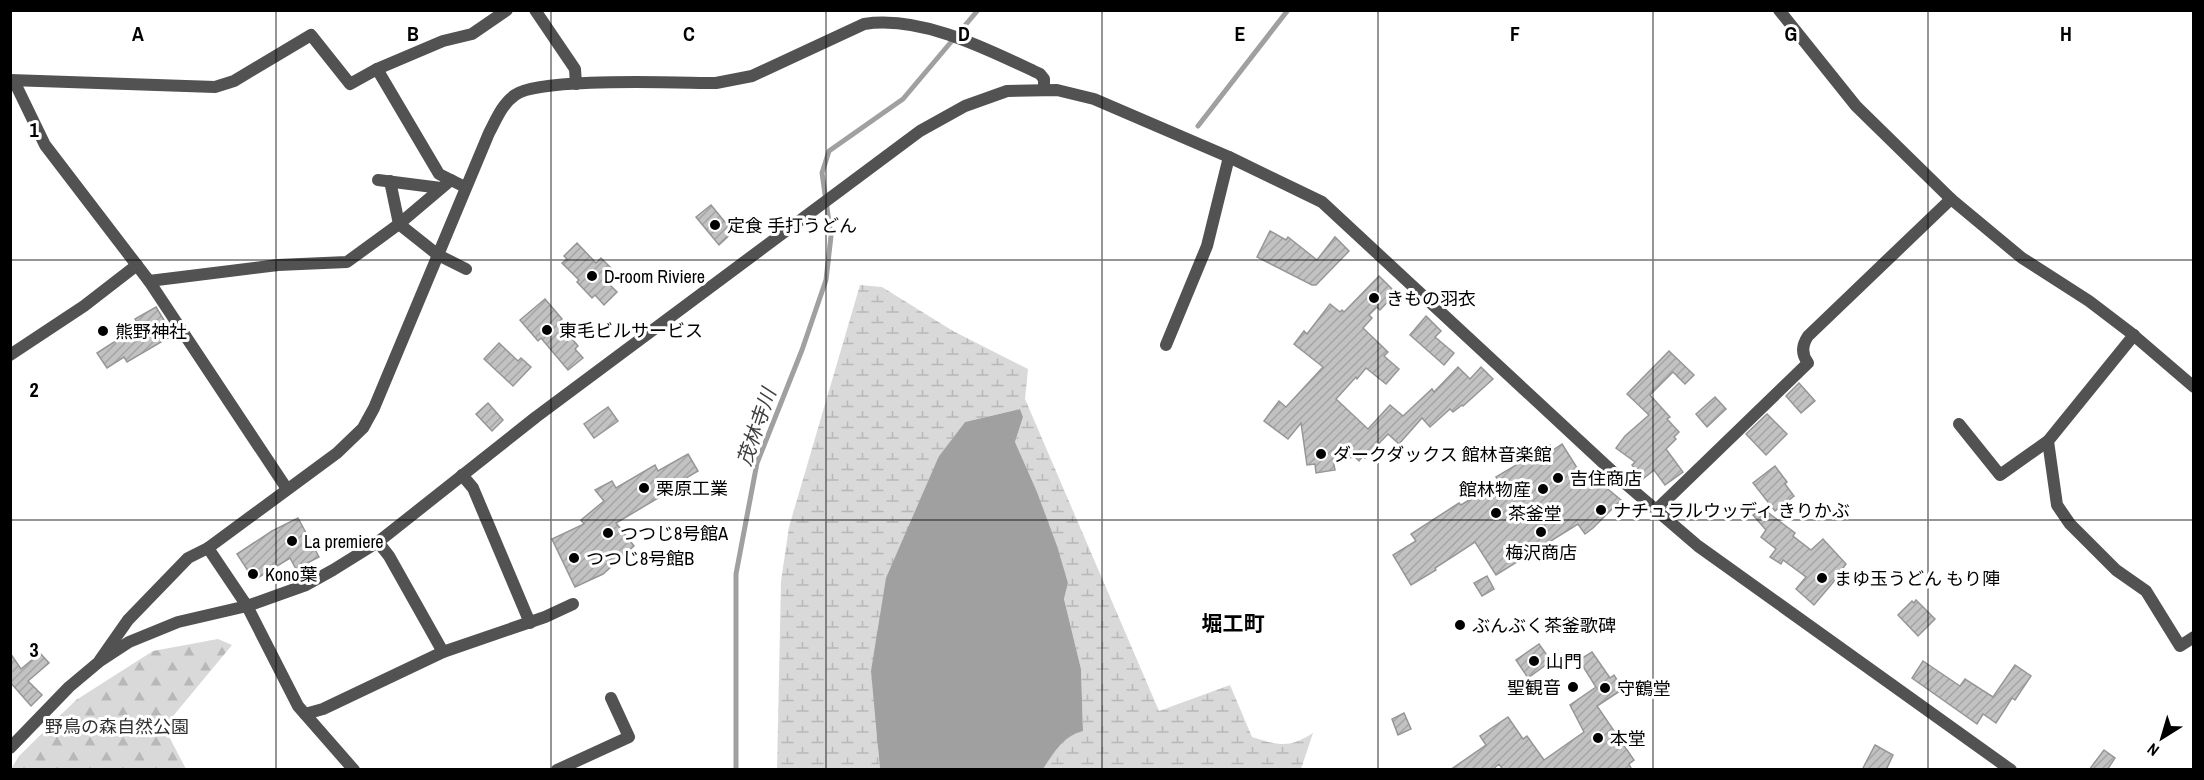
<svg xmlns="http://www.w3.org/2000/svg" width="2204" height="780" viewBox="0 0 2204 780" font-family="'Archivo Narrow','Noto Sans JP',sans-serif">
<style>
.forest{fill:url(#forest-firs)}
.wetland{fill:url(#wetland-marsh)}
.water{fill:#a0a0a0}
.lines{fill:none;stroke-linecap:round;stroke-linejoin:round}
.stream{stroke:#a0a0a0;stroke-width:5}
.building{fill:url(#building-hatch);stroke:#969696;stroke-width:1.5}
.minor{stroke:#525252;stroke-width:12}
.tertiary{stroke:#525252;stroke-width:12}
.grid{fill:none;stroke:#000;stroke-width:1.5;stroke-opacity:0.55}
.poi-dot{fill:#000;stroke:#fff;stroke-width:2}
.labels{text-anchor:middle;dominant-baseline:central;stroke-width:6;stroke-linejoin:round;paint-order:stroke}
.poi-label{font-size:18px;fill:#000;stroke:#fff;text-anchor:start}
.park-label{font-size:18px;fill:#303030;stroke:#fff}
.water-label{font-size:20px;font-style:italic;fill:#414141;stroke:#fff}
.quarter-label{font-size:21px;font-weight:bold;fill:#000;stroke:#fff}
.grid-label{font-size:20px;text-anchor:middle;font-weight:bold;fill:#000;stroke:#fff;stroke-width:6;stroke-linejoin:round;paint-order:stroke}
</style>
<defs>
<pattern id="forest-firs" width="22" height="20" patternUnits="userSpaceOnUse" patternTransform="scale(1.5)"><rect width="22" height="20" fill="#d9d9d9"/><path d="M5 1l3.5 6h-7zM16 11l3.5 6h-7z" fill="#b8b8b8"/></pattern>
<pattern id="wetland-marsh" width="20" height="14" patternUnits="userSpaceOnUse" patternTransform="scale(1.5)"><rect width="20" height="14" fill="#d9d9d9"/><path d="M1 5h8M5 5V1M11 12h8M15 12V8" fill="none" stroke="#b8b8b8"/></pattern>
<pattern id="building-hatch" width="6" height="6" patternUnits="userSpaceOnUse" patternTransform="scale(1.5)"><rect width="6" height="6" fill="#c2c2c2"/><path d="M-1 1l2-2M0 6l6-6M5 7l2-2" fill="none" stroke="#a5a5a5"/></pattern>
</defs>
<rect width="100%" height="100%" fill="#fff"/>
<path class="forest" d="M218,639L232,645L164,727L186,769H11L19,756L76,700L153,651Z"/>
<path class="wetland" d="M860,285L882,287L953,331L1028,369L1025,399L1159,711L1230,685L1252,737C1278,745 1288,749 1313,733L1301,769H1043C1054,753 1063,736 1083,730L1081,669L1064,599L1068,583L1037,493L1015,442L1023,417L1020,409L965,422L939,456L878,749L880,769L777,770L781,581L789,527Z"/>
<path class="water" d="M1020,409L1023,417L1015,442L1037,492L1057,546L1068,583L1064,599L1081,669L1083,731C1063,736 1054,753 1043,769H880L871,671L886,578L939,456L965,422Z"/>
<g class="lines">
<g class="stream">
<path d="M1198,126L1288,10"/>
<path d="M736,770V574L757,463L802,350L826,280L831,236L822,173L829,151L903,99L978,10"/>
</g>
</g>
<g class="building">
<path d="M711,205L733,232L719,245L696,217Z"/>
<path d="M1270,231L1286,240L1288,237L1317,260L1335,237L1349,251L1316,285H1312L1257,257Z"/>
<path d="M577,243L596,263L601,258L612,269L603,278L617,292L604,305L595,295L592,298L577,282L579,280L562,263L567,259L564,256Z"/>
<path d="M1379,276L1396,293L1380,310L1377,307L1369,315L1372,318L1363,328L1388,352L1384,356L1399,369L1386,384L1366,368L1357,379L1356,377L1336,399L1368,429L1390,405L1403,416L1432,389L1434,392L1458,367L1470,379L1481,367L1493,379L1463,406L1462,405L1453,412L1450,409L1430,427L1422,418L1399,444L1388,434L1365,458L1363,456L1359,461L1355,457L1333,460L1335,470L1316,473L1315,464L1307,465L1301,423L1288,439L1264,421L1279,401L1286,407L1323,367L1294,344L1304,331L1307,334L1330,304L1340,312L1342,310L1344,312Z"/>
<path d="M545,299L562,319L558,322L578,346L575,349L583,358L568,370L541,338L538,341L520,320Z"/>
<path d="M156,307L173,335L127,362L124,357L107,368L97,353L122,337L120,333L137,322L135,319Z"/>
<path d="M1426,316L1441,331L1435,337L1454,353L1444,365L1410,335Z"/>
<path d="M499,343L518,361L521,358L531,367L513,386L484,359Z"/>
<path d="M1669,351L1694,375L1685,384L1673,372L1650,395L1670,417L1667,419L1679,432L1674,437L1676,439L1666,449L1683,472L1665,485L1654,470L1643,479L1632,465L1635,462L1616,448L1625,436L1649,415L1627,394Z"/>
<path d="M1799,383L1815,401L1801,413L1786,396Z"/>
<path d="M1715,397L1726,409L1707,427L1696,414Z"/>
<path d="M488,403L503,420L492,431L476,414Z"/>
<path d="M608,407L618,421L594,438L584,424Z"/>
<path d="M1767,414L1787,434L1766,455L1746,434Z"/>
<path d="M1562,444L1589,487L1598,481L1621,500L1593,528L1585,534L1578,524L1496,575L1475,542L1435,568L1436,570L1411,585L1393,555L1416,541L1411,534L1459,503L1461,505L1499,482L1496,477L1531,456L1550,445L1553,450Z"/>
<path d="M688,454L698,471L669,488L670,491L616,523L634,546L603,574L575,587L552,539L584,524L581,520L604,501L595,490L612,481L616,488L655,465L658,471Z"/>
<path d="M1775,466L1787,482L1785,484L1794,496L1775,511L1753,483Z"/>
<path d="M1762,508L1795,533L1793,536L1811,550L1823,539L1846,564L1840,572L1841,573L1814,605L1796,589L1806,577L1783,560L1781,564L1770,557L1776,549L1761,537L1766,530L1753,515Z"/>
<path d="M298,518L319,557L296,569L290,558L254,580L237,554L272,531Z"/>
<path d="M1487,576L1494,589L1482,596L1474,583Z"/>
<path d="M1916,600L1935,619L1918,636L1898,615L1912,601L1914,603Z"/>
<path d="M1539,644L1551,661L1528,678L1516,660Z"/>
<path d="M1592,652L1610,678L1614,675L1623,689L1597,706L1634,760L1629,764L1632,770H1503L1499,764L1492,770H1450L1486,745L1480,736L1508,717L1523,739L1527,736L1544,760L1584,732L1570,705L1596,687L1579,660Z"/>
<path d="M10,653L21,669L40,653L49,663L28,681L42,695L31,706L10,682Z"/>
<path d="M1923,661L1960,686L1965,679L1993,697L2015,665L2031,676L2015,700L2012,698L1996,723L1983,714L1977,724L1912,678Z"/>
<path d="M1404,713L1411,729L1398,735L1392,719Z"/>
<path d="M1875,745L1893,755L1886,770H1862Z"/>
<path d="M2104,750L2115,758L2107,770H2089Z"/>
</g>
<g class="lines">
<g class="minor">
<path d="M535,10L575,69L576,84"/>
<path d="M1779,10L1856,106L1951,199L2022,258L2089,301L2131,333L2194,387"/>
<path d="M377,69L443,41L472,34L507,10"/>
<path d="M10,80L215,87L234,81L311,35L350,84L377,69L439,174L465,187"/>
<path d="M14,81L45,145L149,281L287,489"/>
<path d="M378,180L441,188"/>
<path d="M390,181L399,224L438,255L466,269"/>
<path d="M149,281L278,265L347,262L399,224L451,180"/>
<path d="M2134,335L2048,441L2057,505L2070,524L2116,570L2146,591L2180,646L2194,637"/>
<path d="M1166,345L1207,246L1229,157"/>
<path d="M10,355L84,306L137,265"/>
<path d="M1959,424L2000,475L2048,441"/>
<path d="M462,475L473,488L530,623"/>
<path d="M1656,510L1808,363C1801,354 1802,345 1808,336L1951,199"/>
<path d="M378,542L389,556L443,652"/>
<path d="M100,660L128,620L188,558L208,548"/>
<path d="M305,714L323,709L443,652L545,617L573,604"/>
<path d="M354,770L298,706L247,606L208,548L337,453L363,428L374,408L489,133C496,120 502,104 515,95C540,77 678,83 716,83L752,76L864,24C922,15 989,50 1040,74L1044,79V89"/>
<path d="M557,770L629,737L611,698"/>
</g>
<path class="tertiary" d="M10,748L69,687L100,661L129,642L178,622L247,606L306,585L333,570L378,542L536,417L920,131L965,106L1007,91L1057,90L1094,99L1229,157L1322,202L1627,485L1698,546L2011,770"/>
</g>
<path class="grid" d="M276,10V770M551,10V770M826,10V770M1102,10V770M1378,10V770M1653,10V770M1928,10V770M10,260H2194M10,520H2194"/>
<g class="poi-dot">
<circle cx="715" cy="225" r="6"/>
<circle cx="592" cy="276" r="6"/>
<circle cx="1374" cy="298" r="6"/>
<circle cx="547" cy="330" r="6"/>
<circle cx="103" cy="331" r="6"/>
<circle cx="1321" cy="454" r="6"/>
<circle cx="1558" cy="478" r="6"/>
<circle cx="644" cy="488" r="6"/>
<circle cx="1543" cy="489" r="6"/>
<circle cx="1601" cy="510" r="6"/>
<circle cx="1496" cy="513" r="6"/>
<circle cx="1541" cy="532" r="6"/>
<circle cx="608" cy="533" r="6"/>
<circle cx="292" cy="541" r="6"/>
<circle cx="574" cy="558" r="6"/>
<circle cx="253" cy="574" r="6"/>
<circle cx="1822" cy="578" r="6"/>
<circle cx="1460" cy="625" r="6"/>
<circle cx="1534" cy="661" r="6"/>
<circle cx="1573" cy="687" r="6"/>
<circle cx="1605" cy="688" r="6"/>
<circle cx="1598" cy="738" r="6"/>
</g>
<g class="labels">
<g class="poi-label">
<text x="727" y="225">定食 手打うどん</text>
<text x="604" y="276">D-room Riviere</text>
<text x="1386" y="298">きもの羽衣</text>
<text x="559" y="330">東毛ビルサービス</text>
<text x="115" y="331">熊野神社</text>
<text x="1333" y="454">ダークダックス 館林音楽館</text>
<text x="1570" y="478">吉住商店</text>
<text x="656" y="488">栗原工業</text>
<text x="1531" y="489" text-anchor="end">館林物産</text>
<text x="1613" y="510">ナチュラルウッディ きりかぶ</text>
<text x="1508" y="513">茶釜堂</text>
<text x="620" y="533">つつじ8号館A</text>
<text x="304" y="541">La premiere</text>
<text x="1541" y="552" text-anchor="middle">梅沢商店</text>
<text x="586" y="558">つつじ8号館B</text>
<text x="265" y="574">Kono葉</text>
<text x="1834" y="578">まゆ玉うどん もり陣</text>
<text x="1472" y="625">ぶんぶく茶釜歌碑</text>
<text x="1546" y="661">山門</text>
<text x="1561" y="687" text-anchor="end">聖観音</text>
<text x="1617" y="688">守鶴堂</text>
<text x="1610" y="738">本堂</text>
</g>
<g class="park-label">
<text x="117" y="726">野鳥の森自然公園</text>
</g>
<g class="water-label">
<text transform="translate(756 427) rotate(-71)">茂林寺川</text>
</g>
<g class="quarter-label">
<text x="1233" y="623">堀工町</text>
</g>
</g>
<g class="grid-label">
<text x="138" y="41">A</text>
<text x="413" y="41">B</text>
<text x="689" y="41">C</text>
<text x="964" y="41">D</text>
<text x="1240" y="41">E</text>
<text x="1515" y="41">F</text>
<text x="1791" y="41">G</text>
<text x="2066" y="41">H</text>
<text x="34" y="137">1</text>
<text x="34" y="397">2</text>
<text x="34" y="657">3</text>
</g>
<rect width="2204" height="780" fill="none" stroke="#000000" stroke-width="24"/>
<g transform="translate(2162 738) rotate(217)" stroke="#ffffff" stroke-width="4.5" paint-order="stroke">
<path d="M0-4.5L10 22L0 15L-10 22Z" fill="#000000"/>
<text y="-9" font-size="16" font-weight="bold" text-anchor="middle" fill="#000000">N</text>
</g>
</svg>
